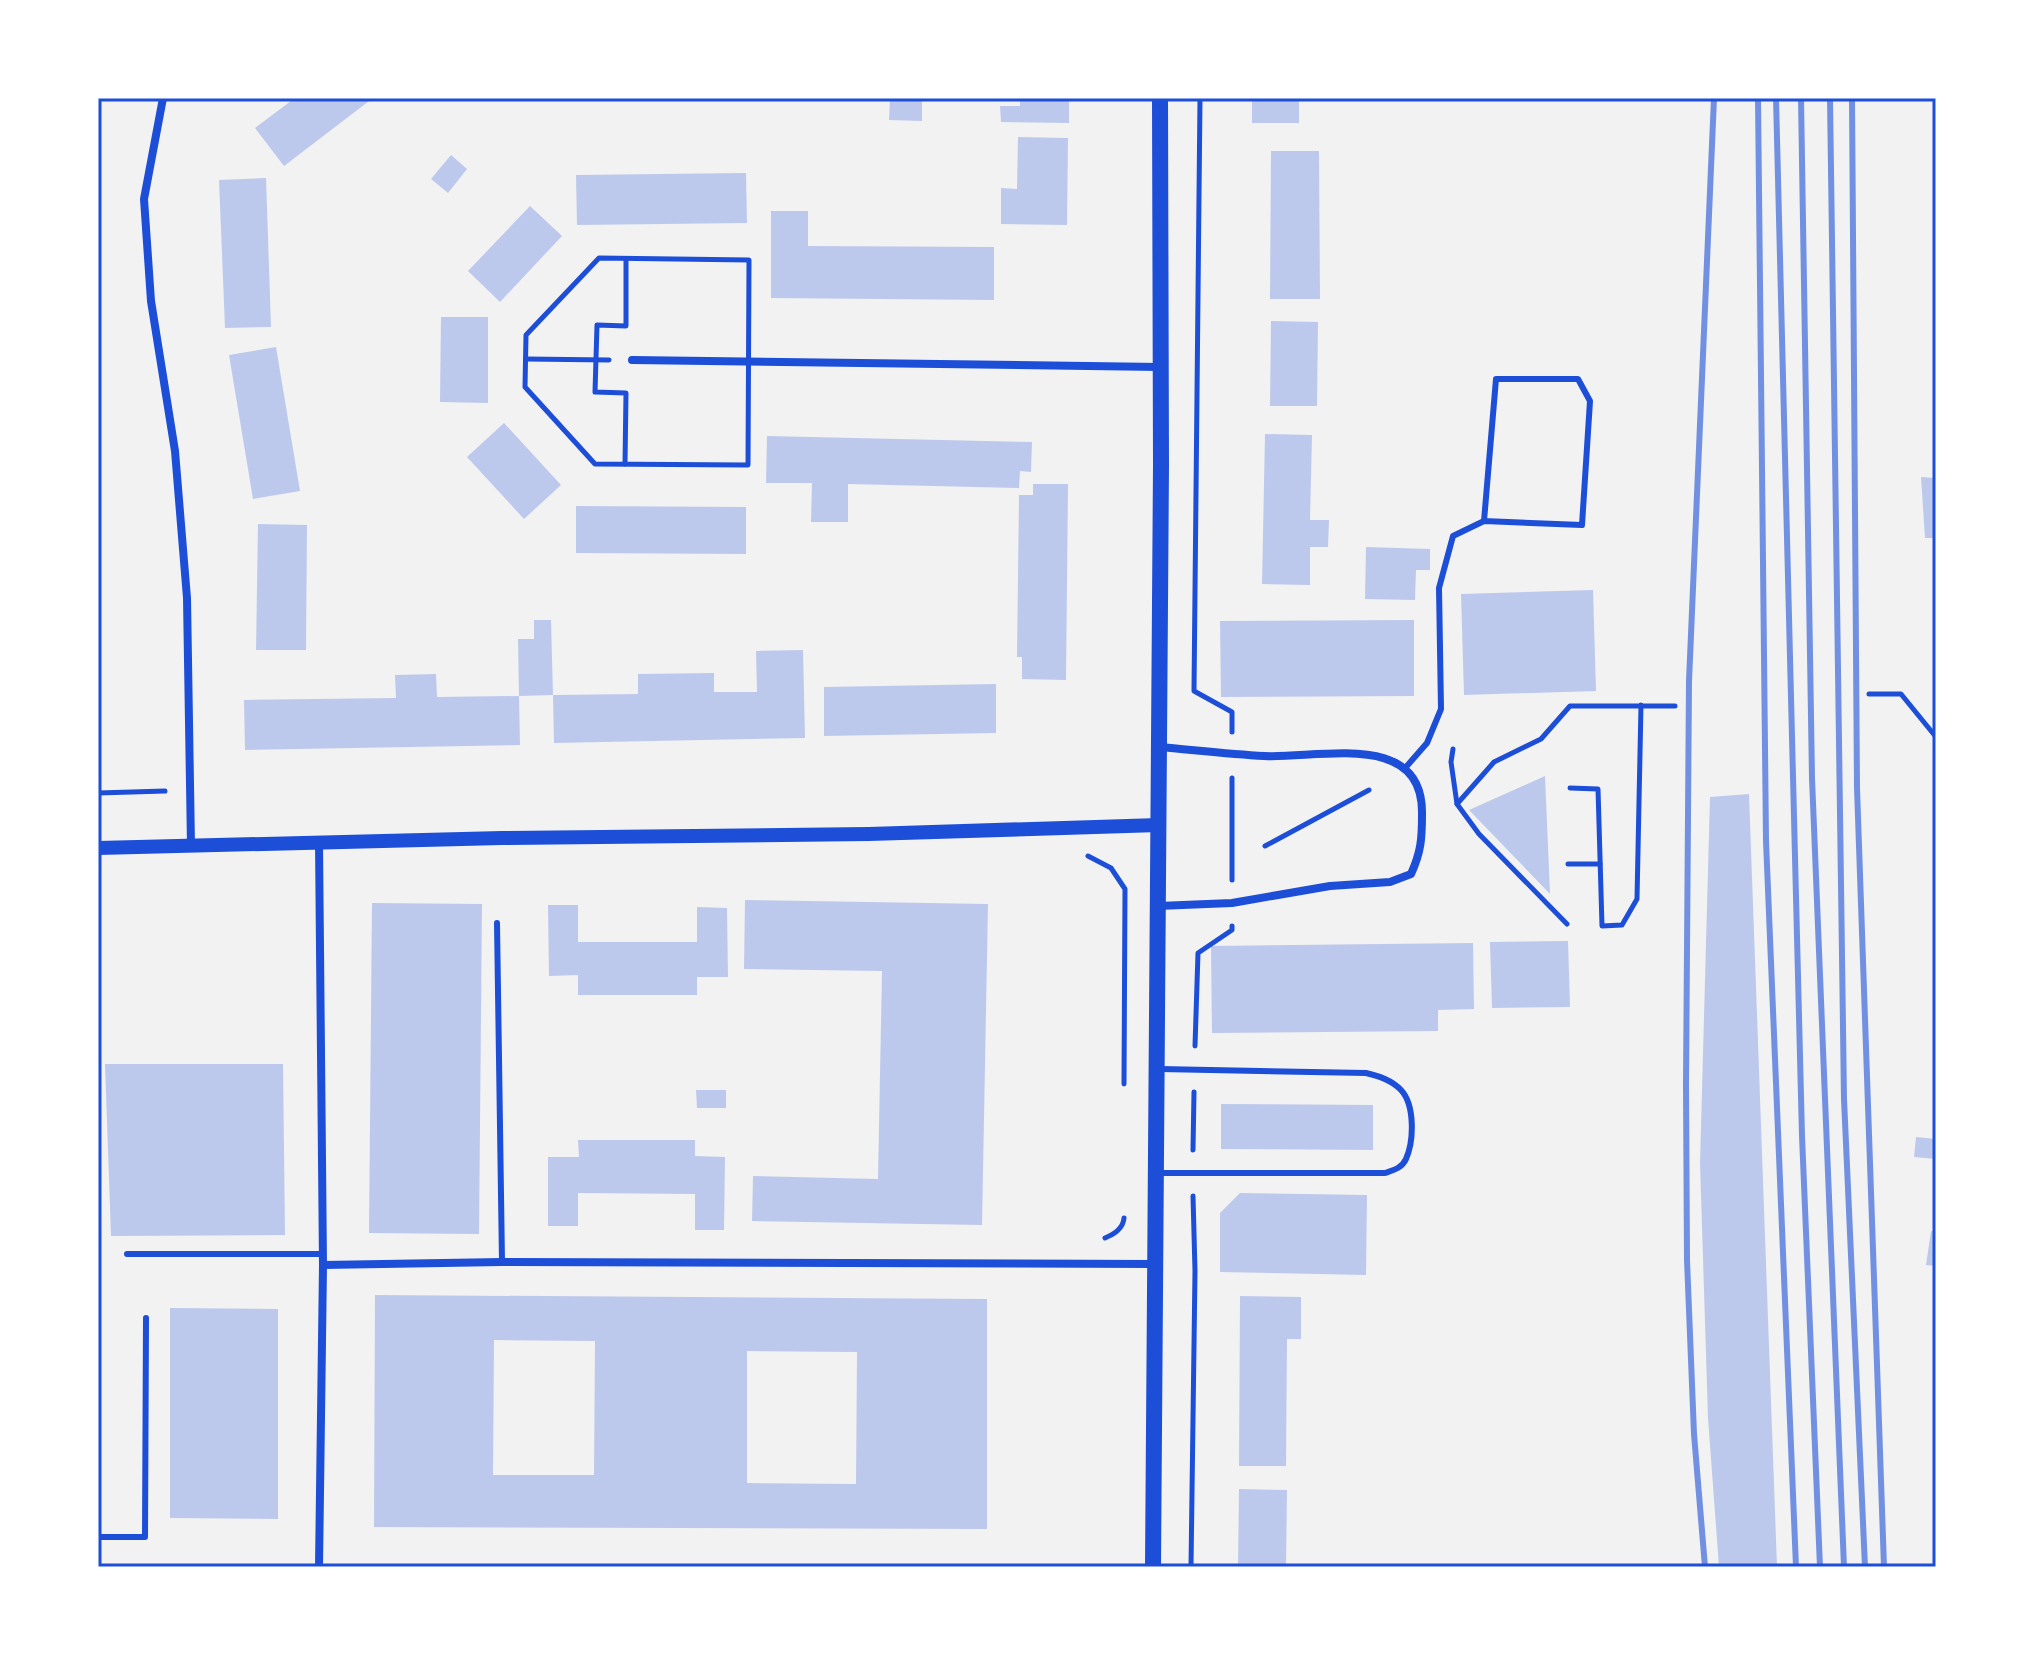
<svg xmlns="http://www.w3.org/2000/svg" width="2034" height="1665" viewBox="0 0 2034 1665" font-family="'Archivo Narrow',sans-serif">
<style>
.building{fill:#bdc9ec;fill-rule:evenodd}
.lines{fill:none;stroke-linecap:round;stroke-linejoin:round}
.path{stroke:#1d4ed8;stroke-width:5}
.service{stroke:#1d4ed8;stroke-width:6}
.minor{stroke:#1d4ed8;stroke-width:8}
.tertiary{stroke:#1d4ed8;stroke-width:14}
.secondary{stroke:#1d4ed8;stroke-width:16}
.rail{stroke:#7290e2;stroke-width:6}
.neatline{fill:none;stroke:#1d4ed8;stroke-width:3}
</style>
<rect width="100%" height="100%" fill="#f2f2f2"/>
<g class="building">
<path d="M295,98H373L284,166L255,128Z"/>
<path d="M890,98H922V121L889,120Z"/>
<path d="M1020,98H1069V123L1001,122L1000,106H1020Z"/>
<rect x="1252" y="98" width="47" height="25"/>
<path d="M1018,137L1068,138L1067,225L1001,224V188L1017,189Z"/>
<path d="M1271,151H1319L1320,299H1270Z"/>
<path d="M451,155L467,169L448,193L431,179Z"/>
<path d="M746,173L747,223L577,225L576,175Z"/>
<path d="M266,178L271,327L225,328L219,180Z"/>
<path d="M530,206L562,236L500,302L468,271Z"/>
<path d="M771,211H808V246L994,247V300L771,298Z"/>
<path d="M441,317H488V403L440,402Z"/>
<path d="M1271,321L1318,322L1317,406H1270Z"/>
<path d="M276,347L300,491L253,499L229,355Z"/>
<path d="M504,423L561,485L524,519L467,457Z"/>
<path d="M1265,434L1312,435L1310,520H1329L1328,547H1310V585L1262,584Z"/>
<path d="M767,436L1032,442L1031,472L1020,471L1019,488L848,484V522H811L812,483H766Z"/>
<path d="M1921,477L1936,478V538H1925Z"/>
<path d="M1033,484H1068L1066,680L1022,679V657H1017L1019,495H1033Z"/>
<path d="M576,506L746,507V554L576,553Z"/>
<path d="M258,524L307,525L306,650H256Z"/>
<path d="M1366,547L1430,549V570H1416L1415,600L1365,599Z"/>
<path d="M1593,590L1596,691L1464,695L1461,594Z"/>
<path d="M534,620H551L553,695L519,696L518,639H534Z"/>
<path d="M1414,620V696L1221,697L1220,621Z"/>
<path d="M803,650L805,738L554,743L553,695L638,694V674L714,673V692H757L756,651Z"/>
<path d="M436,674L437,697L519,696L520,745L245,750L244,700L396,698L395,675Z"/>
<path d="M996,684V733L824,736V687Z"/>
<path d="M1545,776L1550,894L1469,810Z"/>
<path d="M1749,794L1777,1567H1719L1708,1418L1700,1163L1710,797Z"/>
<path d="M745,900L988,904L982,1225L752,1221L753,1176L878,1179L882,971L744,969Z"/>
<path d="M372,903L482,904L479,1234L369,1233Z"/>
<path d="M548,905H578V942H697V907L727,908L728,977H697V995H578V975L549,976Z"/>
<path d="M1568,941L1570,1007L1492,1008L1490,942Z"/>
<path d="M1473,943L1474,1009L1438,1010V1031L1212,1033L1211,946Z"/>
<path d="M105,1064H283L285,1235L111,1236Z"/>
<path d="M696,1090H726V1108H697Z"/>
<path d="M1221,1104L1373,1105V1150L1221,1149Z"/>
<path d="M1916,1137L1936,1139V1159L1914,1157Z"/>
<path d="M578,1140H695V1156L725,1157L724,1230H695V1194L578,1193V1226H548V1157H579Z"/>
<path d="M1240,1193L1367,1195L1366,1275L1220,1272V1213Z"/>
<path d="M1931,1231L1936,1232V1266L1926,1265Z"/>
<path d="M375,1295L987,1299V1529L374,1527ZM494,1340L595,1341L594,1475H493ZM747,1351L857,1352L856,1484L747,1483Z"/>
<path d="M1240,1296L1301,1297V1339H1287L1286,1466H1239Z"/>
<path d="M170,1308L278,1309V1519L170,1518Z"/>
<path d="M1239,1489L1287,1490L1286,1567H1238Z"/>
</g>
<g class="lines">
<g class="path">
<path d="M1200,98L1194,691L1232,712V732"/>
<path d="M599,258L749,260L748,465L595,464L525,387L526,335Z"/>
<path d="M526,359L609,360"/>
<path d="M625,464L626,393L595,392L597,325L626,326V259"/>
<path d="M1869,694H1901L1936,737"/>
<path d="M1453,749L1451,762L1457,804"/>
<path d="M1570,788L1598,789L1602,926L1622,925L1637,899L1641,705"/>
<path d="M98,793L165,791"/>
<path d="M1265,846L1369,790"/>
<path d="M1088,856L1111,868L1125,889L1124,1084"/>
<path d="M1568,864H1600"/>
<path d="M1232,880V778"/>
<path d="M1567,924L1479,834L1457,804L1494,762L1541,739L1570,706H1675"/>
<path d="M1195,1046L1198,953L1232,930V926"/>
<path d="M1193,1150L1194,1092"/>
<path d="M1105,1238C1114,1234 1123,1229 1124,1218"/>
<path d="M1191,1567L1195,1271L1193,1196"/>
</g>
<g class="service">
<path d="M1406,767L1427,743L1441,709L1439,588L1453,536L1484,521L1496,379H1578L1590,401L1582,525L1484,521"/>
<path d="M497,923L502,1262"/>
<path d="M1157,1173H1385C1394,1170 1402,1168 1406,1159C1414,1141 1415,1105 1401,1090C1392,1080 1379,1076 1366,1073L1160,1069"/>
<path d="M127,1254H323"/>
<path d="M98,1537H145L146,1318"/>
</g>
<g class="minor">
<path d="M163,98L144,199L151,301L175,451L187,598L191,846"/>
<path d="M632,360L1160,367"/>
<path d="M319,842L323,1265L319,1567"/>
<path d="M1158,906L1232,903L1330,886L1390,882L1411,874C1421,852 1422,839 1422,815C1424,729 1319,759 1264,756C1229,754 1194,750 1159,747"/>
<path d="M323,1265L502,1262L1154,1264"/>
</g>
<path class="tertiary" d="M98,848L502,838L869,834L1159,825"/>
<path class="secondary" d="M1153,1567L1161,465L1160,98"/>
<g class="rail">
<path d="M1758,98L1766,841L1796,1567"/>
<path d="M1776,98L1802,1136L1820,1567"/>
<path d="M1801,98L1812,778L1844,1567"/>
<path d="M1830,98L1844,1099L1865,1567"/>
<path d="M1852,98L1857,788L1884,1567"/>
<path d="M1705,1567L1694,1434L1687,1260L1686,1085L1689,681L1714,98"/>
</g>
</g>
<rect width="2034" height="1665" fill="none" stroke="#ffffff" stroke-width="200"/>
<rect x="100" y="100" width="1834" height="1465" class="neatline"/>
</svg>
